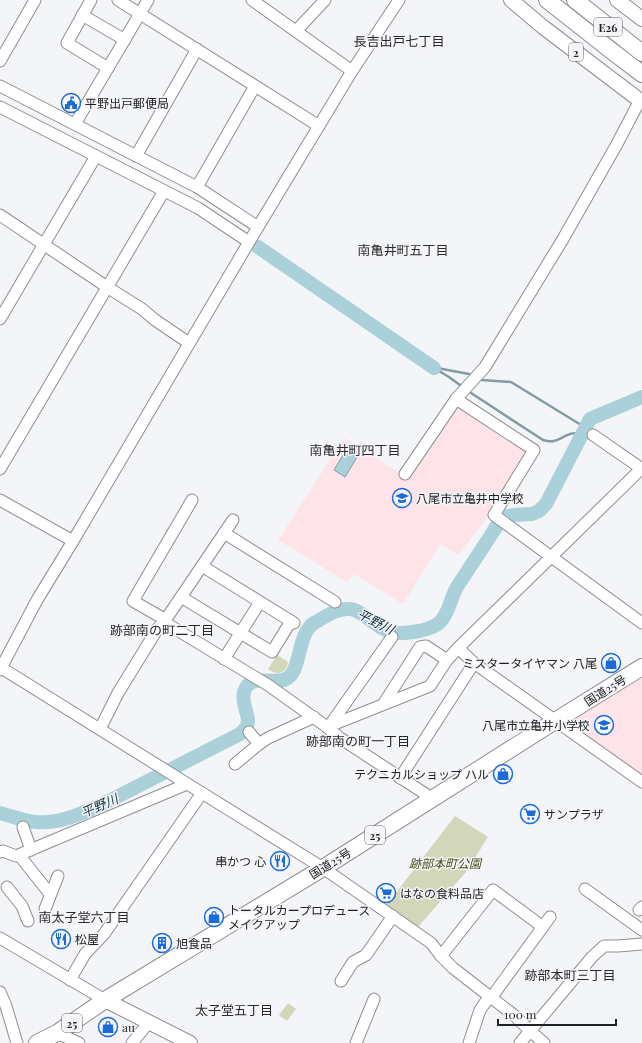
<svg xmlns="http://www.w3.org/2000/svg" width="642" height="1043" viewBox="0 0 642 1043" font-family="'Playfair Display','Noto Sans JP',serif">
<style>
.education{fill:#fee4e8}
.green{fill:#d3d7b9}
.water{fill:#aad1d9;stroke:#819ca2}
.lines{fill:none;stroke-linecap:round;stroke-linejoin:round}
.stream{stroke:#819ca2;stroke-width:2.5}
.river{stroke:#aad1d9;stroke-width:14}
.minor-casing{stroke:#8e8f92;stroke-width:13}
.major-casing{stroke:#8e8f92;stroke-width:16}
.highway-casing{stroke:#8e8f92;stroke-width:18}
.minor{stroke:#fff;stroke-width:11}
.major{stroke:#fff;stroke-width:14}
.highway{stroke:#fff;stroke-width:16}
.labels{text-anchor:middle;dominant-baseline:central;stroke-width:3;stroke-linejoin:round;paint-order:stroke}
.shield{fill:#f4f5f9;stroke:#606163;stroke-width:1}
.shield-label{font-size:11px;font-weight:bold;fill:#212223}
.poi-label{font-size:12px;fill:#212223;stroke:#f4f5f9;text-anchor:start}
.street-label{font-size:12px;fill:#212223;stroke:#f4f5f9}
.park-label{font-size:12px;font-style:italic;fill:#474b17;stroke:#f4f5f9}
.neighbourhood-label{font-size:13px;fill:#292a2d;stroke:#f4f5f9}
.water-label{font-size:13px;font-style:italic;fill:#0a3137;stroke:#f4f5f9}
</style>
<rect width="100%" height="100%" fill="#f4f5f9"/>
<g class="education">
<path d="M461,405L526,448L527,454L487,518L458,555L440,544L403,604L354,574L347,582L278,540L344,438L406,477L455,406Z"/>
<path d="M642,674V781L564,723Z"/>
</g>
<g class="green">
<path d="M277,655L288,662C286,674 277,676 268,669Z"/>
<path d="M455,816L488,837L466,872L417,928L385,907Z"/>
<path d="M288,1003L296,1009L287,1021L279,1015Z"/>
</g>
<path class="water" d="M348,447L359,454L345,477L334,470Z"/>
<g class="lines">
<g class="stream">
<path d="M434,368L449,377L464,388"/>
<path d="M437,368L469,374L473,376"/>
<path d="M479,379L482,380L511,382L586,428"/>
<path d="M468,391L543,440C557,444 558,438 570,434C574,433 579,433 583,433"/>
</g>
<g class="river">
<path d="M258,247L434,368"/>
<path d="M0,813C12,816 24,821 36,822C59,824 81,814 101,805L240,734C243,731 248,727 248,722C248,712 241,702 244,692C251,670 277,688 289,677C301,667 298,633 314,623C325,617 337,608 350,609C355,609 362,614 366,617C388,633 392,636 419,631C427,629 436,627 441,621C449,612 450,601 455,591C458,584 464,577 468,570C478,555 488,540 498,524L504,517L513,515L532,514L539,511L546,504L590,419L642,397"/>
</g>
<defs>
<g id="minor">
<path d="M91,0L67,43L108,68"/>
<path d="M118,0L319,126"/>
<path d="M252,0L352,71"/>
<path d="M82,15L125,40"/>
<path d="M296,31L325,0"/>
<path d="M0,61L35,0"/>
<path d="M0,86L197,187L258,227"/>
<path d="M0,107L198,208L249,242"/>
<path d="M75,124L148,0"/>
<path d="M136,156L197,49"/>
<path d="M197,187L255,86"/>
<path d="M0,215L107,287L142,309L155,320L189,343"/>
<path d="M0,319L96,156"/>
<path d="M456,399L534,450L494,515L642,623"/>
<path d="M593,435L642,469"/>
<path d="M0,469L164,191"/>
<path d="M405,474L456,399L485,367L563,239L617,144L640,100"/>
<path d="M0,500L73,541"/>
<path d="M224,533L335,602"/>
<path d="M202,566L294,623"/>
<path d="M181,597L272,652L291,621"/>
<path d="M166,620L133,601L192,500"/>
<path d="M164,622L268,685L327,727L340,738L433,799"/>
<path d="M458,648L474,663L642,782"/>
<path d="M224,659L260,602"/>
<path d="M0,667L202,793L323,868L431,943L441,956L453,968L515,1016L530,1031L544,1043"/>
<path d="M0,670L37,600L73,541L249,242L352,71L399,0"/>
<path d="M384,703L420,647L426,646L447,660"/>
<path d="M330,725L392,637"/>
<path d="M327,727L430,686L447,660L458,648L642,468"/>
<path d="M100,729L118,693L158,628L164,622L233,520"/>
<path d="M249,732L259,744"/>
<path d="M235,764L259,744L268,738L314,717"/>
<path d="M400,778L474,663"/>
<path d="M23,827L31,850"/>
<path d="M0,852L3,851L16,856L187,784"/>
<path d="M19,855L50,894"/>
<path d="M7,887L22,906L28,921"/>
<path d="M585,889L642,930"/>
<path d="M45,909L58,876"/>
<path d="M639,910L642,907"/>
<path d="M0,938L105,1000"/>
<path d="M441,956L493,890L543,927"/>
<path d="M70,980L85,954L104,934L202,793"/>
<path d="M341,981L353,962L366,955L393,916"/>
<path d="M0,992L6,1006L17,1043"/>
<path d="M491,998L550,917"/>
<path d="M57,1033L79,1043"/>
<path d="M132,1043L149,1022"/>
<path d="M356,1043L374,999"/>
<path d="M469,1043L480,1010L489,997"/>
<path d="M520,1043L592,957L604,946H618L642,944"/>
</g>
<g id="major">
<path d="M511,0L543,27L642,102"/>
<path d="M617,0L642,19"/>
<path d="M105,1000L190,1043"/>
</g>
<g id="highway">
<path d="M547,0L613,52L642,74"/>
<path d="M575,0L642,53"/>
<path d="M37,1043L57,1033L105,1000L323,868L555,721L642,667"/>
</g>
</defs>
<use href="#minor" class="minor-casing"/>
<use href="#major" class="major-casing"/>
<use href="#highway" class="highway-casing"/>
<use href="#minor" class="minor"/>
<use href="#major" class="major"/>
<use href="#highway" class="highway"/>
</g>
<defs>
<symbol id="civic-ring" viewBox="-11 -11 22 22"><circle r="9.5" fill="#f4f5f9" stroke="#1b6cd6" stroke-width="1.5"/><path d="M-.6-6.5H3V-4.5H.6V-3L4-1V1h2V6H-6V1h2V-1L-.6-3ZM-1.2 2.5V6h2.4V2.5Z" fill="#1b6cd6"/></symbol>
<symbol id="school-ring" viewBox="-11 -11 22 22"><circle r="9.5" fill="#f4f5f9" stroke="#1b6cd6" stroke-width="1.5"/><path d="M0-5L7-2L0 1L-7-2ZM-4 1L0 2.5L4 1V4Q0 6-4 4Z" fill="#1b6cd6"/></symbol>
<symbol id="shop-ring" viewBox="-11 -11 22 22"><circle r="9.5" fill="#f4f5f9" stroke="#1b6cd6" stroke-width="1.5"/><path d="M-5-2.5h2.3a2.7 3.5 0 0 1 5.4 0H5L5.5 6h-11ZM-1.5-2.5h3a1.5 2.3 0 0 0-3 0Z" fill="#1b6cd6"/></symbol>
<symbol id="supermarket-ring" viewBox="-11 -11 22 22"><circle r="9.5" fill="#f4f5f9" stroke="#1b6cd6" stroke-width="1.5"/><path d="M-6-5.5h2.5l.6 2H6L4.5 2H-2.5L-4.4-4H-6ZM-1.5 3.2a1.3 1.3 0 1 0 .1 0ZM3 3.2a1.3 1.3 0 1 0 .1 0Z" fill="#1b6cd6"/></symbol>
<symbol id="restaurant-ring" viewBox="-11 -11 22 22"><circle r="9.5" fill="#f4f5f9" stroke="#1b6cd6" stroke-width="1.5"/><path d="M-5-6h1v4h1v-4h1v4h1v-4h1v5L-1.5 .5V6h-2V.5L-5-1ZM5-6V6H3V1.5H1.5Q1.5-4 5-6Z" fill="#1b6cd6"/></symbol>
<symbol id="building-ring" viewBox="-11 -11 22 22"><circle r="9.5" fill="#f4f5f9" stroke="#1b6cd6" stroke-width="1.5"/><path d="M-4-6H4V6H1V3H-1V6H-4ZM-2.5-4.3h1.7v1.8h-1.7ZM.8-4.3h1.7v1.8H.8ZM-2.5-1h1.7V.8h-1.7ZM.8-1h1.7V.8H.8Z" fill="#1b6cd6"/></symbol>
</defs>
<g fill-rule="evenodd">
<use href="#civic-ring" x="60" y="92" width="22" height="22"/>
<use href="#school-ring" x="391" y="487" width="22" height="22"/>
<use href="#shop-ring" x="600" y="652" width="22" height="22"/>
<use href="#school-ring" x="593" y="714" width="22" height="22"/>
<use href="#shop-ring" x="492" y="763" width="22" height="22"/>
<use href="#supermarket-ring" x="519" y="803" width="22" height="22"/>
<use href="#restaurant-ring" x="269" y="850" width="22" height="22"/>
<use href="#supermarket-ring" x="375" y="882" width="22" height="22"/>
<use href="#shop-ring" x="203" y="906" width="22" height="22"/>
<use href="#restaurant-ring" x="50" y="928" width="22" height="22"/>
<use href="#building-ring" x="151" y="932" width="22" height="22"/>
<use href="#shop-ring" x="97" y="1016" width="22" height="22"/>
</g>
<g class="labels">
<g class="shield">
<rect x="594" y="18" width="28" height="18" rx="3"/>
<rect x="569" y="43" width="14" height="18" rx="3"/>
<rect x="365" y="826" width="20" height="18" rx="3"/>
<rect x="62" y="1014" width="20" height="18" rx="3"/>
</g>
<g class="shield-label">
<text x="608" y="27">E26</text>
<text x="576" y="52">2</text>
<text x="375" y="835">25</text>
<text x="72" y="1023">25</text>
</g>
<g class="poi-label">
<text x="85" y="103">平野出戸郵便局</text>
<text x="416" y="498">八尾市立亀井中学校</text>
<text x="597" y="663" text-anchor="end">ミスタータイヤマン 八尾</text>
<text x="590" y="725" text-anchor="end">八尾市立亀井小学校</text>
<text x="489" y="774" text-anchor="end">テクニカルショップ ハル</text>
<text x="544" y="814">サンプラザ</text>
<text x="266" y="861" text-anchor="end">串かつ 心</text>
<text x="400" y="893">はなの食料品店</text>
<text x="228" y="910">トータルカープロデュース<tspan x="228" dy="14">メイクアップ</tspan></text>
<text x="75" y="939">松屋</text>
<text x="176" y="943">旭食品</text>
<text x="122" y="1027">au</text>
</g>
<g class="street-label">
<text transform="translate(605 690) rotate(-32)">国道25号</text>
<text transform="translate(330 863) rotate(-32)">国道25号</text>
</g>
<g class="park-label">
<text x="445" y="863">跡部本町公園</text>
</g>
<g class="neighbourhood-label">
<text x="399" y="40">長吉出戸七丁目</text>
<text x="403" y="249">南亀井町五丁目</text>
<text x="355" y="449">南亀井町四丁目</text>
<text x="162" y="629">跡部南の町二丁目</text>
<text x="358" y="740">跡部南の町一丁目</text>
<text x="84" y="916">南太子堂六丁目</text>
<text x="570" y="974">跡部本町三丁目</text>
<text x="234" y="1009">太子堂五丁目</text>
</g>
<g class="water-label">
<text transform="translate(376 621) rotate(27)">平野川</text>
<text transform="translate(99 805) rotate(-24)">平野川</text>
</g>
</g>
<path d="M498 1019v6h118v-6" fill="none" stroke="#212223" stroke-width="2"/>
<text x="504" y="1019" font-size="12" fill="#212223" stroke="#f4f5f9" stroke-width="3" paint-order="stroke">100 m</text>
</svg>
